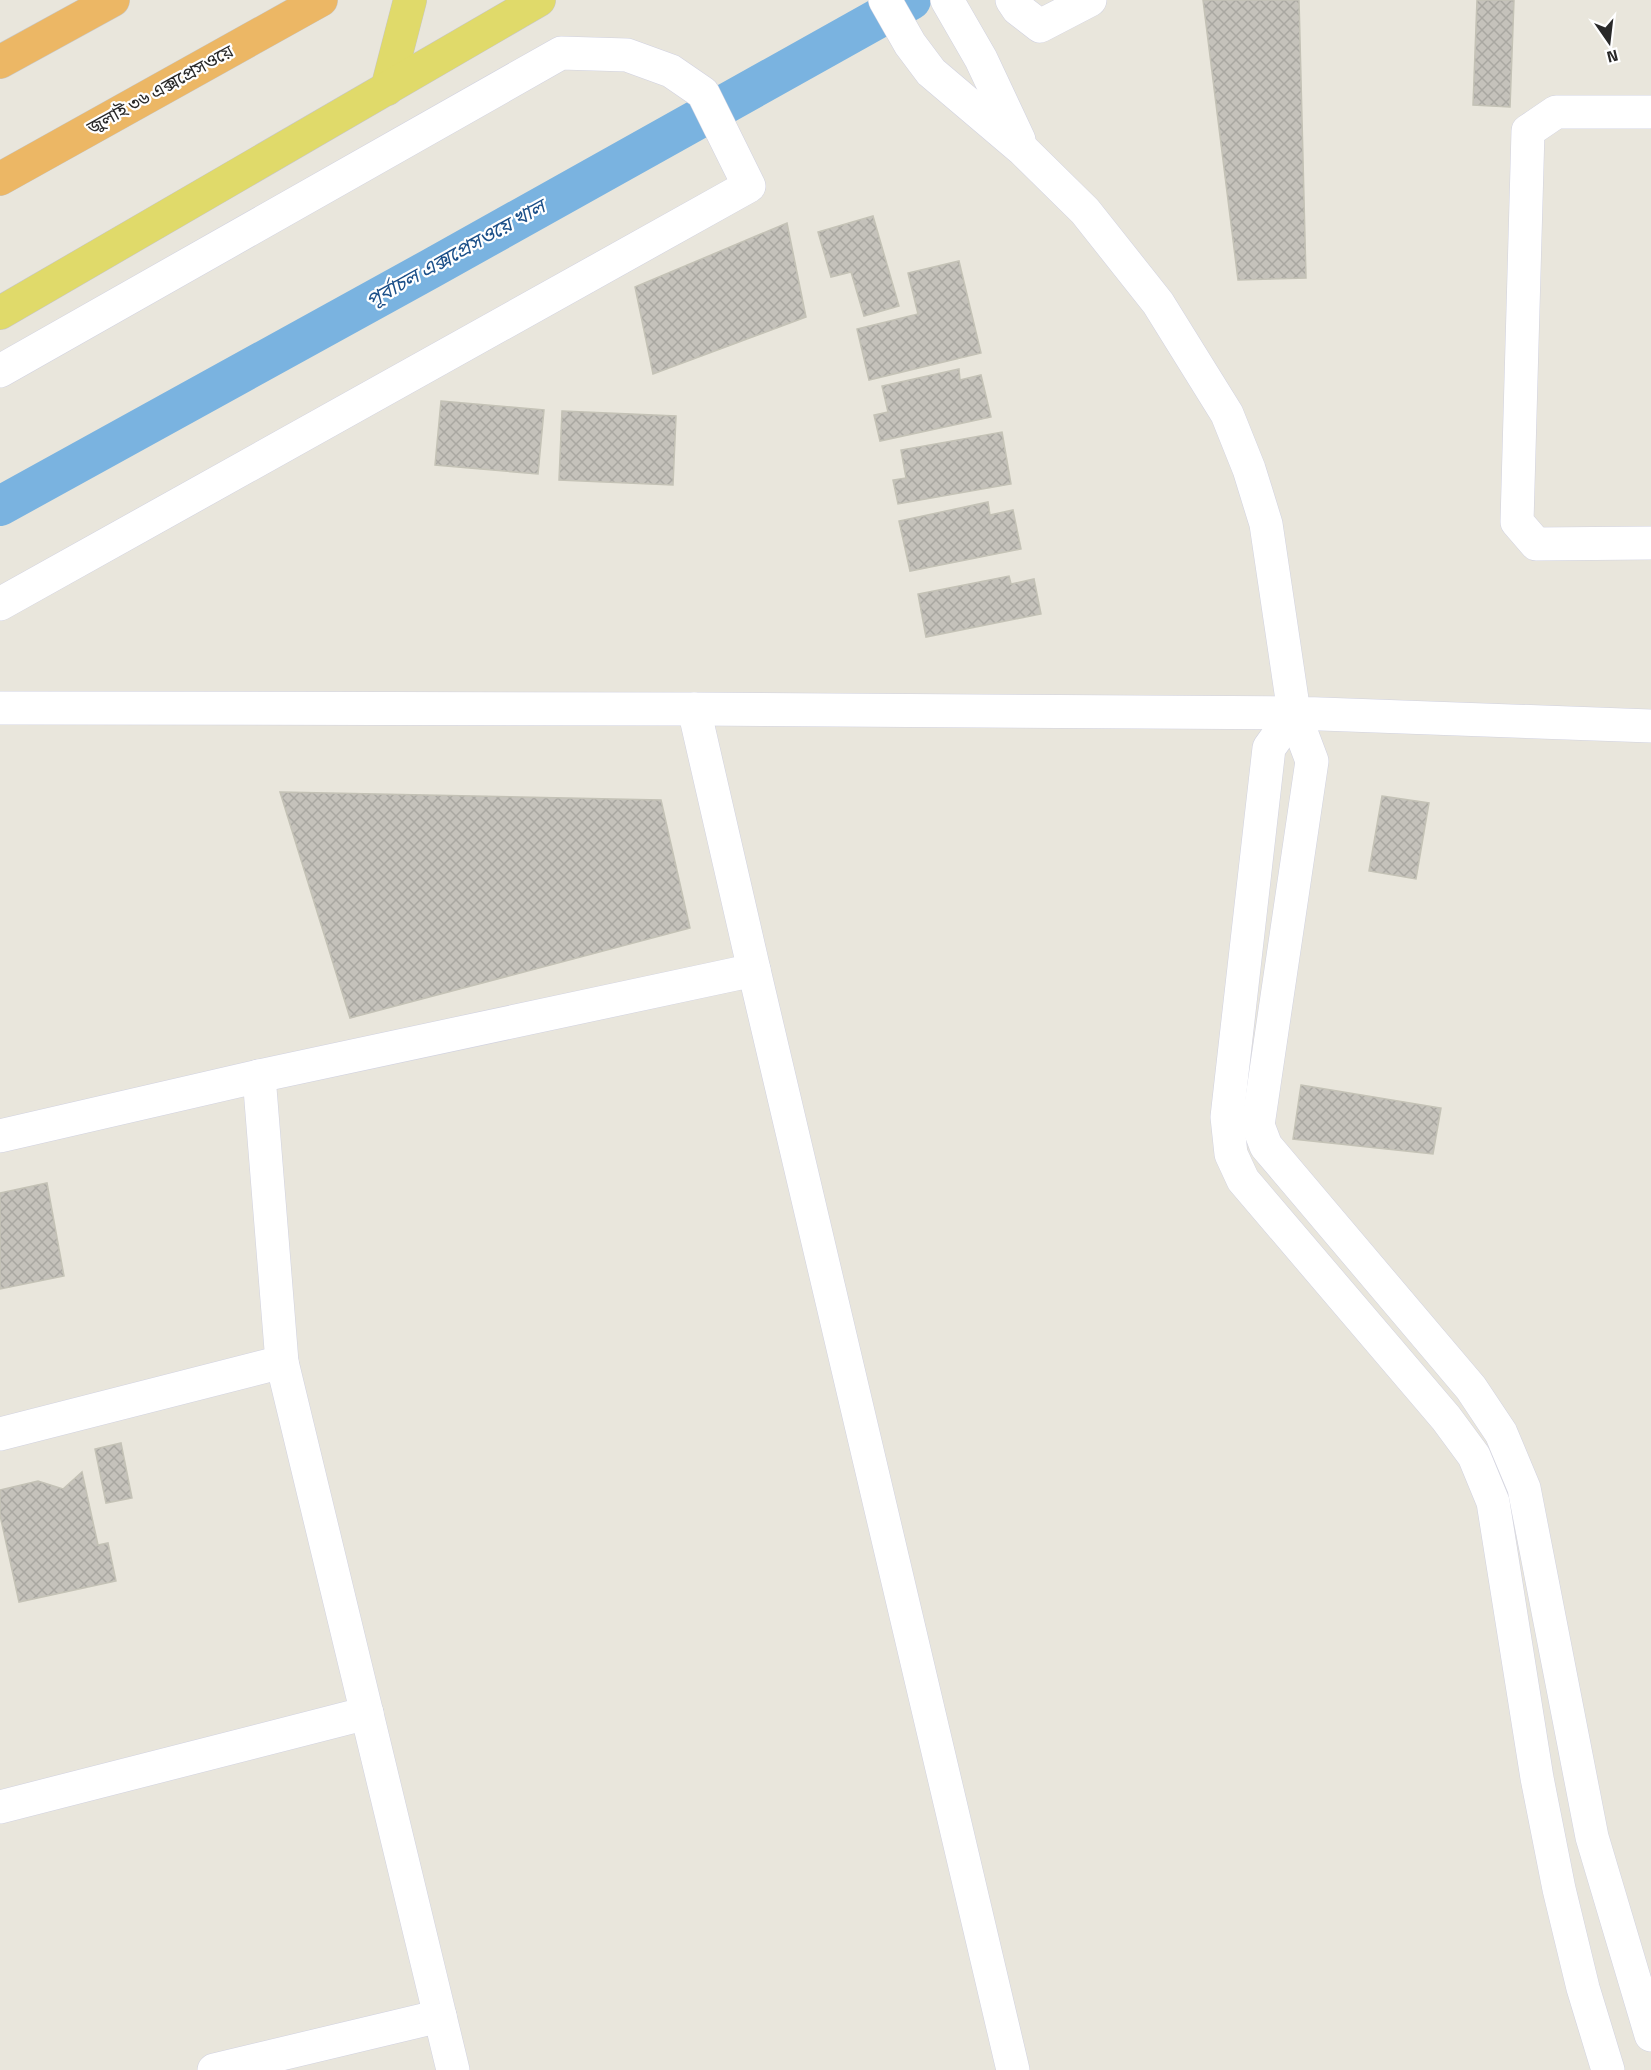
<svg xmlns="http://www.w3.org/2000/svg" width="1651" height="2070" viewBox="0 0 1651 2070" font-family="'Titillium Web','Noto Sans Bengali',sans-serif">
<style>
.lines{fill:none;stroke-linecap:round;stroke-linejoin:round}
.canal{stroke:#7ab3e0;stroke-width:40}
.building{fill:url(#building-cross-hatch);stroke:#c4c2b6;stroke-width:1.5}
.street-casing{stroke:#d1d2e0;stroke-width:34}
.secondary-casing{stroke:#d1d2e0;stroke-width:34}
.primary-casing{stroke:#c7c7c7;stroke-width:34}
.highway-casing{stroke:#c7c7c7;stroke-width:34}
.street{stroke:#fff;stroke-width:33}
.secondary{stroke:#fff;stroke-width:33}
.primary{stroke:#e0da6a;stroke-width:33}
.highway{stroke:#ecb765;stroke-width:33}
.labels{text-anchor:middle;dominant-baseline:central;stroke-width:4.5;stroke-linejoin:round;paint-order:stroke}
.street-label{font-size:18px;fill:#292929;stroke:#fff}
.water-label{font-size:20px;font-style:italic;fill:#1c5089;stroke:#fff}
</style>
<defs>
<pattern id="building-cross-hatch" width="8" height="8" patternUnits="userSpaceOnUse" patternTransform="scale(1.5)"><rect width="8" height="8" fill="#c5c2bb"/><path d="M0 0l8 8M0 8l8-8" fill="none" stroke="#a9a7a1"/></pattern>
</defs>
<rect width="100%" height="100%" fill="#e9e6dc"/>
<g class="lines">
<path class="canal" d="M0,506L430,269L911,0"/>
</g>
<g class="building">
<path d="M1203,0H1299L1306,278L1238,280Z"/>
<path d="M1477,0H1514L1510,107L1473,105Z"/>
<path d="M873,216L899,306L864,316L851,272L831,277L818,232Z"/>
<path d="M787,223L806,317L653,374L635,287Z"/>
<path d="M959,261L981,353L869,380L857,329L918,314L908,273Z"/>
<path d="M959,369L960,380L981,375L991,417L880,441L874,415L888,412L882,386Z"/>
<path d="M441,401L544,410L538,474L435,465Z"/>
<path d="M562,411L676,416L673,485L559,480Z"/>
<path d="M1002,432L1011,484L898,504L893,480L906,478L901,450Z"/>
<path d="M988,502L990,515L1013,510L1021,549L910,571L899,521Z"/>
<path d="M1009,576L1011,584L1034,579L1041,614L926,637L918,594Z"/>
<path d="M280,792L661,800L690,928L350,1018Z"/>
<path d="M1382,796L1429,803L1416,879L1369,871Z"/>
<path d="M1301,1085L1441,1108L1433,1154L1293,1139Z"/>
<path d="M47,1183L64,1276L0,1289V1193Z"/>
<path d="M121,1443L132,1498L106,1503L95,1449Z"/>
<path d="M82,1472L98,1545L108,1543L116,1581L19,1602L0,1515V1490L38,1481L63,1489Z"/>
</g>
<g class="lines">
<defs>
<g id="street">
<path d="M1012,0L1018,9L1040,26L1090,0"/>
<path d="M1651,112H1556L1528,131L1517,522L1536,544L1651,543"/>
<path d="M0,371L561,53L627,55L671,71L703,93L749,186L0,604"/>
<path d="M0,708L694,709L1294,713"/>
<path d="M694,709L754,970"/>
<path d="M1294,713L1269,748L1227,1117L1231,1154L1243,1180L1446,1418L1474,1456L1493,1502L1537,1778L1559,1889L1583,1988L1608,2070"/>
<path d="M1294,713L1312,761L1258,1125L1266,1146L1471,1388L1501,1433L1524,1488L1592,1837L1651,2035"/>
<path d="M259,1076L282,1362L453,2070"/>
<path d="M0,1136L259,1076L754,970L1013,2070"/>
<path d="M0,1434L282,1362"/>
<path d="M0,1807L367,1713"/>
<path d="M214,2070L440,2016"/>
</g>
<g id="secondary">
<path d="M885,0L910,44L931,72L1023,150L1085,211L1158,303L1227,414L1249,469L1266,524L1294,713L1651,726"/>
<path d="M947,0L981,59L1019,140"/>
</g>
<g id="primary">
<path d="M387,89L410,0"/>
<path d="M0,313L539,0"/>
</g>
<g id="highway">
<path d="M0,62L113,0"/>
<path d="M0,179L321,0"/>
</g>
</defs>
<use href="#street" class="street-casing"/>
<use href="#secondary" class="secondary-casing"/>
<use href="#primary" class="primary-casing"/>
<use href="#highway" class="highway-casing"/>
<use href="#street" class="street"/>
<use href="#secondary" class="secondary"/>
<use href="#primary" class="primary"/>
<use href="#highway" class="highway"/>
</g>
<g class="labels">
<g class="street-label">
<text transform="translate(160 89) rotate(-29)">জুলাই ৩৬ এক্সপ্রেসওয়ে</text>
</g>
<g class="water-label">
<text transform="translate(455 253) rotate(-29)">পূর্বাচল এক্সপ্রেসওয়ে খাল</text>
</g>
</g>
<g transform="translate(1609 42) rotate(166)" stroke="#ffffff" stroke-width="4.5" paint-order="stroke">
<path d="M0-4.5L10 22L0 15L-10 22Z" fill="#292929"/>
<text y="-9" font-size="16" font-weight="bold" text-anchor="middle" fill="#292929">N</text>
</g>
</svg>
